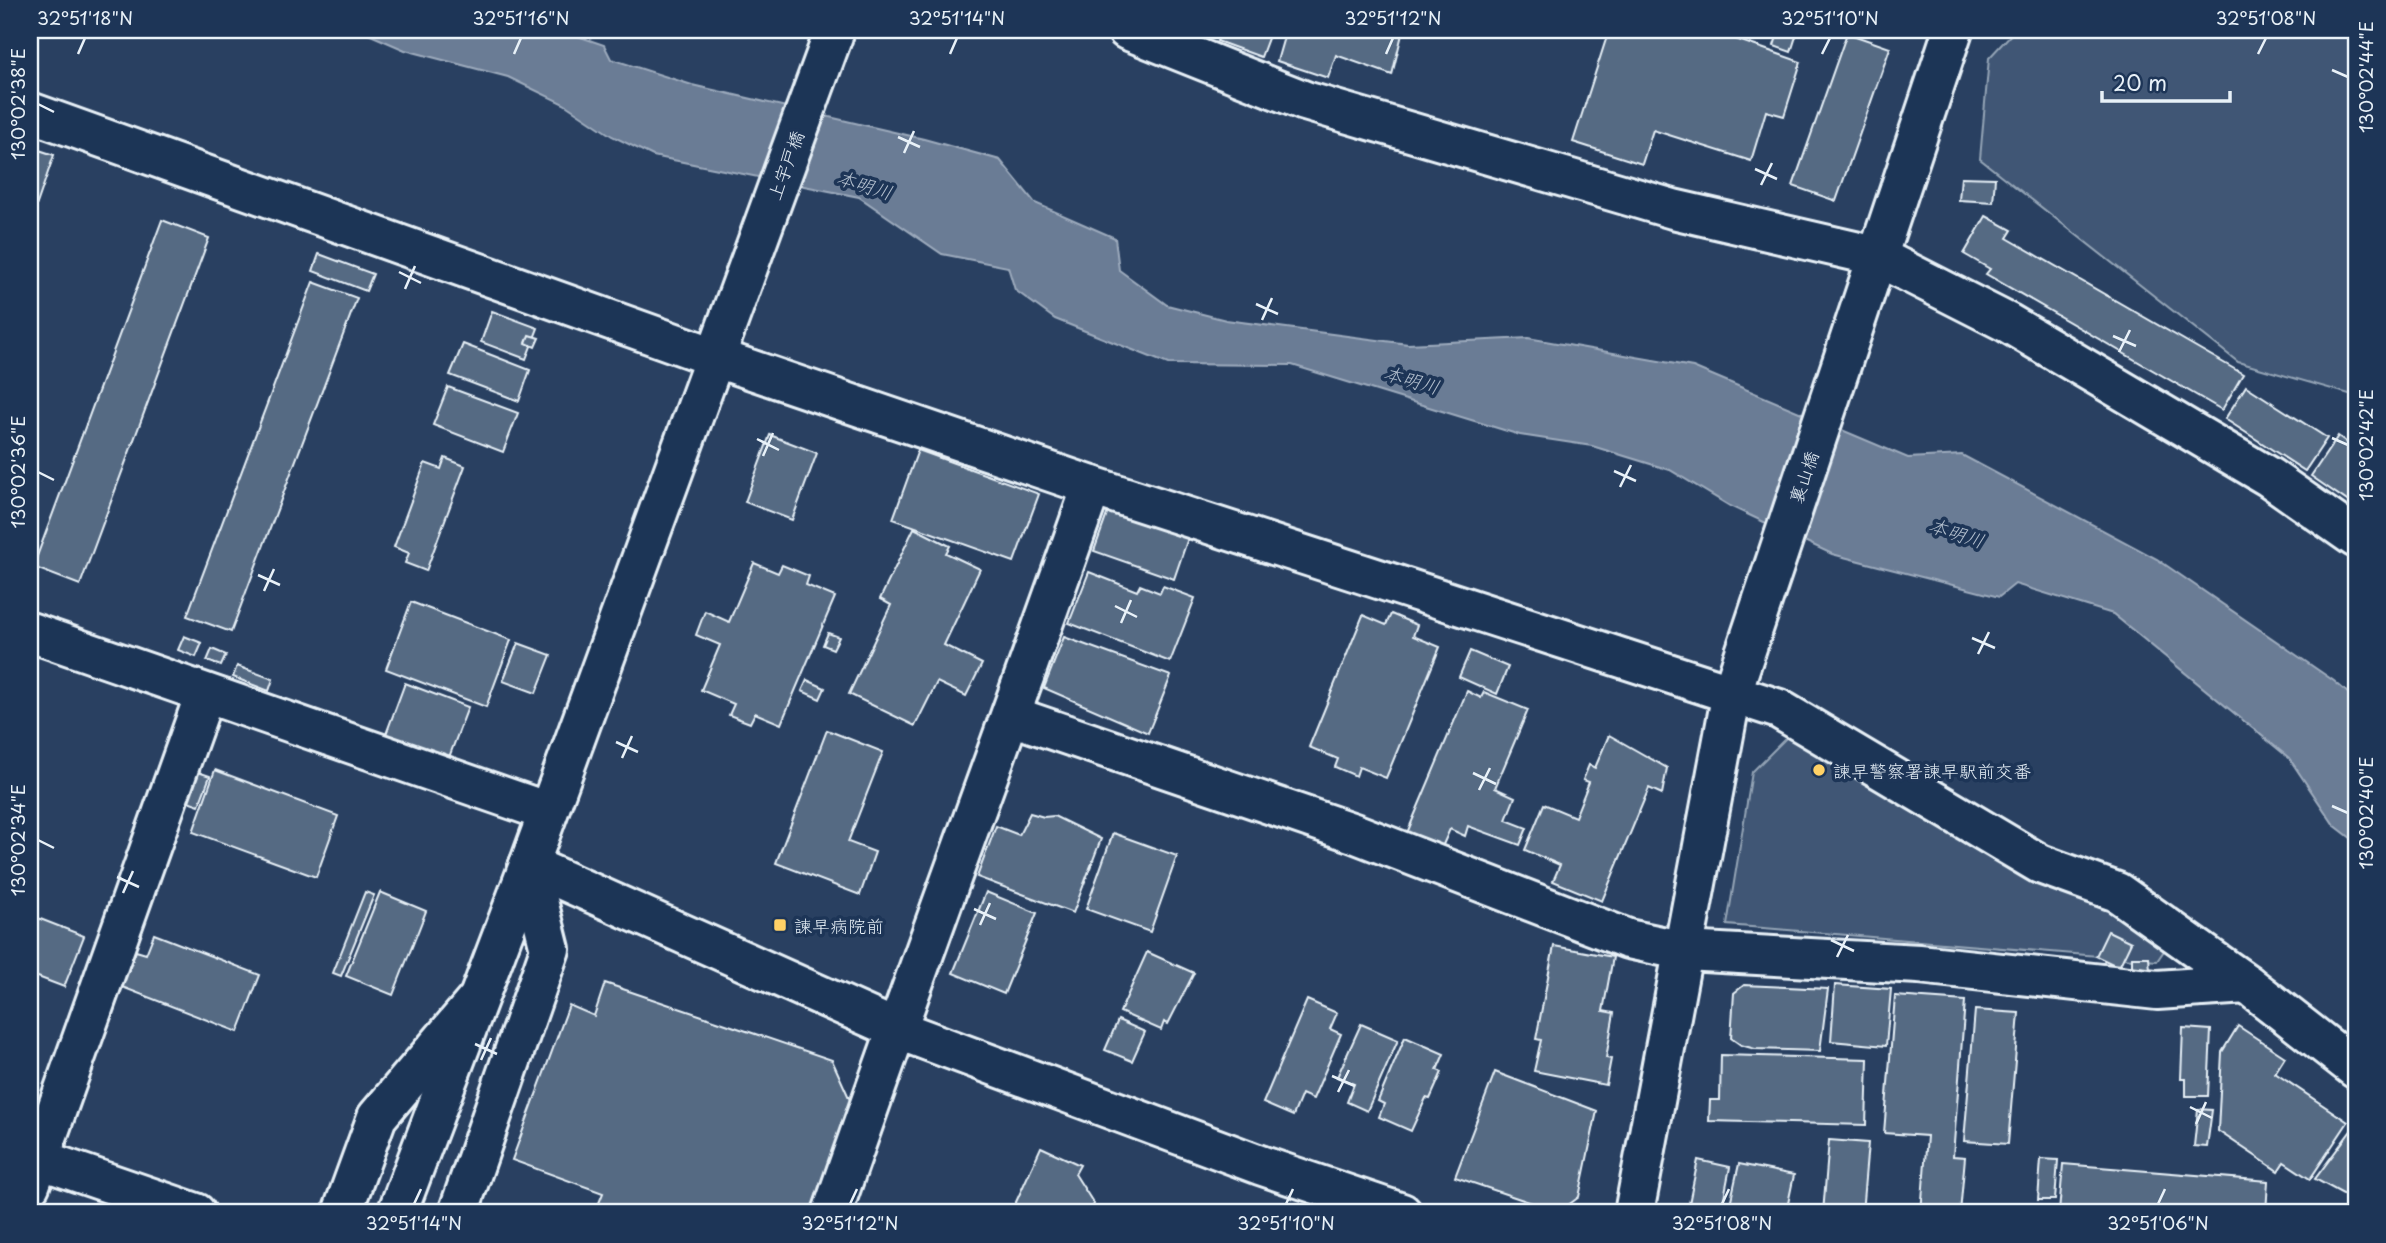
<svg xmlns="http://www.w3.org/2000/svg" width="2386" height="1243" viewBox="0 0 2386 1243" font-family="'Playpen Sans','Klee One',sans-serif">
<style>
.green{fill:#415774;stroke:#94a4b6;stroke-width:2}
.water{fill:#6b7c95;stroke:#9dabbd;stroke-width:2}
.building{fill:#556a83;stroke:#e8f1f8;stroke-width:2}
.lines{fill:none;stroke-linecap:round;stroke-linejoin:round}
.minor-casing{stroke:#e8f1f8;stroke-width:44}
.tertiary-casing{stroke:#e8f1f8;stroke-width:44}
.minor{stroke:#1d3557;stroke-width:38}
.tertiary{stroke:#1d3557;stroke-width:38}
.ticks{fill:none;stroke:#e8f1f8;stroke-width:2.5}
.poi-dot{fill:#ffd166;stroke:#1d3557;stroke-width:2.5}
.labels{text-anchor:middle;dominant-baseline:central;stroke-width:7;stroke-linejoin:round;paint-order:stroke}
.street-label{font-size:18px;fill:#e8f1f8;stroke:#1d3557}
.poi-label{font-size:18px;fill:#e8f1f8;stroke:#1d3557;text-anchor:start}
.water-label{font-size:19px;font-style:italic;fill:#b6c2d0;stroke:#1d3557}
.neatline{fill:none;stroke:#e8f1f8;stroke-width:2.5}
.ticks-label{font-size:18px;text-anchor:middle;fill:#e8f1f8}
</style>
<rect width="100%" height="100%" fill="#294061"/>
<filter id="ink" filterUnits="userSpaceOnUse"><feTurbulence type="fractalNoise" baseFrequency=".0143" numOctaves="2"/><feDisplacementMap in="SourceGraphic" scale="14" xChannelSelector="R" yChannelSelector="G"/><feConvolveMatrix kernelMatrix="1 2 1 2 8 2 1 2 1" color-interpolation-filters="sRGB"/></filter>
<g filter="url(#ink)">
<g class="green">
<path d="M2015,30H2356V396L2238,362L1980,159L1989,58Z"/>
<path d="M1793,731L2176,933L2157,961L1727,925L1752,772Z"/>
</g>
<path class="water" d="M359,30H560L604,45L611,59L692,85L924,139L1000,160L1035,203L1115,238L1119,270L1167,305L1226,320L1408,344L1528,338L1693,367L1908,458L1962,455L2157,559L2334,681L2356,700V842L2334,825L2289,758L2113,614L2015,584L1999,597L1832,554L1730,506L1670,470L1592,446L1520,435L1292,365L1168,364L1055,319L1015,290L1008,267L942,254L859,197L653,156L612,136L564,104L508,77L405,50Z"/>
<g class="building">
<path d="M1222,30H1271L1261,57L1217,41Z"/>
<path d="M1286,30H1403L1392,75L1336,55L1328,78L1277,61Z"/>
<path d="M1609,30H1710L1801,62L1784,116L1766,111L1751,161L1653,130L1642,164L1573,142Z"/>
<path d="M1779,30H1798L1791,52L1774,46Z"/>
<path d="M1847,33L1890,48L1836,201L1793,186Z"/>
<path d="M30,147L54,155L30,224Z"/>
<path d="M1961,177L1995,178L1993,202L1959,200Z"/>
<path d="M1986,216L2012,230L2007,238L2243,374L2222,410L1986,274L1990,269L1964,254Z"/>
<path d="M162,220L209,238L80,585L33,567Z"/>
<path d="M319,254L373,274L366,291L313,271Z"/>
<path d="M313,282L357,298L231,632L187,616Z"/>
<path d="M492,311L538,328L526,359L481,342Z"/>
<path d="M529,335L539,338L535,347L526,343Z"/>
<path d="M463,344L530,370L519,401L450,375Z"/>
<path d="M2246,386L2327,438L2305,471L2225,419Z"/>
<path d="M448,387L518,413L503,452L433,425Z"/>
<path d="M770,435L817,453L792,520L745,502Z"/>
<path d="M2338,436L2356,449V507L2311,476Z"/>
<path d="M918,450L1039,494L1014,562L893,519Z"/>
<path d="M445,458L465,466L426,571L405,563L409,553L394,547L425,463L441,469Z"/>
<path d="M1109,509L1188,538L1174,579L1094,551Z"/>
<path d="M914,528L950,546L946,553L980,569L944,645L982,664L966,696L937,682L915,726L849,694L891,605L880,599Z"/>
<path d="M754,563L778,573L782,565L809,576L806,585L835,597L781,724L755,713L750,723L729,715L734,704L701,690L720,645L696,635L705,611L729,622Z"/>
<path d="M1089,572L1137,591L1140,585L1160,593L1163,586L1195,598L1170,662L1069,623Z"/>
<path d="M411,602L511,640L486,707L386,669Z"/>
<path d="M1391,614L1417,625L1413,636L1440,647L1386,778L1359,767L1356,776L1335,767L1338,759L1309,747L1363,615L1386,625Z"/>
<path d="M828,633L839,637L833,649L823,645Z"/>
<path d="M184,636L202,643L196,657L178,650Z"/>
<path d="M1064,637L1171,676L1148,733L1044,688Z"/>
<path d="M518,643L551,655L536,693L503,681Z"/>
<path d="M212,649L226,655L221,666L207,661Z"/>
<path d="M1470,651L1508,667L1497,694L1459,677Z"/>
<path d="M237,666L273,679L269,691L233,677Z"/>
<path d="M807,680L825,688L820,699L802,691Z"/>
<path d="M405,683L468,707L448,760L385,737Z"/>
<path d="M1467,691L1481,698L1484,692L1528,710L1495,788L1515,797L1506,820L1527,828L1520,845L1468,826L1465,836L1450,829L1442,847L1407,833Z"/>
<path d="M827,730L883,752L848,842L875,852L860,895L776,863Z"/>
<path d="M1609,735L1667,768L1662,794L1649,788L1602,901L1553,881L1560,865L1525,850L1544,804L1575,817L1589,782L1583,780L1589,765L1595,768Z"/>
<path d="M215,770L338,816L316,877L193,832Z"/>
<path d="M195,771L210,776L199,805L185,800Z"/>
<path d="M1030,813L1044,817L1054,816L1101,839L1073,913L977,877L996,826L1019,835Z"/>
<path d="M1113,833L1177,856L1150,932L1086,909Z"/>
<path d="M365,892L374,895L341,976L333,973Z"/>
<path d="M380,892L426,911L393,995L346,976Z"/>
<path d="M986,892L1037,913L1004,994L953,973Z"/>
<path d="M30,915L84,936L64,987L30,974Z"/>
<path d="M2108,931L2131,942L2119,967L2096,956Z"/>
<path d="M154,934L260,975L238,1032L122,987L136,951L146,954Z"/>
<path d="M1554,946L1613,957L1603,1011L1614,1013L1606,1058L1611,1059L1606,1085L1534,1071L1541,1040L1536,1039Z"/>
<path d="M1147,952L1194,973L1168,1024L1164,1022L1161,1030L1120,1012Z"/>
<path d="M2132,957H2149L2150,971H2132Z"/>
<path d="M605,983L832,1060L851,1102L810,1213H595L603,1193L512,1160L569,1005L594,1016Z"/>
<path d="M1744,985L1828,989L1820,1051L1755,1049L1741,1045L1731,1038L1734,993Z"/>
<path d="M1835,985L1891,989L1886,1046L1831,1041Z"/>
<path d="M1895,996L1965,1001L1953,1156L1965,1157L1960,1213H1921L1927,1136L1884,1133Z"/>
<path d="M1307,1000L1337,1013L1330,1029L1341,1034L1313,1099L1302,1094L1293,1116L1263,1103Z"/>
<path d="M1975,1010L2019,1013L2008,1144L1964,1141Z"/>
<path d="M1118,1020L1145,1032L1132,1061L1105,1050Z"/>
<path d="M1361,1024L1398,1040L1367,1111L1347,1102L1354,1084L1337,1077Z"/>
<path d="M2238,1026L2285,1057L2275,1073L2348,1122L2310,1179L2284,1162L2278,1171L2218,1131L2222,1052Z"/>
<path d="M2183,1028L2211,1030L2208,1096H2186V1079H2181Z"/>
<path d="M1405,1037L1444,1054L1437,1070L1442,1072L1430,1099L1426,1098L1411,1131L1379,1117L1384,1104L1378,1101Z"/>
<path d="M1721,1055L1868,1059L1866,1125L1709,1121L1710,1100H1720Z"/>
<path d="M1495,1072L1597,1111L1579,1197L1559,1212L1455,1177Z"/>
<path d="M2198,1109L2212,1110L2207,1147L2194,1146Z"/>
<path d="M2356,1124V1201L2315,1179Z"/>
<path d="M1829,1140L1868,1143L1862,1213H1823Z"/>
<path d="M1041,1147L1080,1165L1075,1174L1094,1204L1090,1213H1011Z"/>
<path d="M2041,1159L2058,1160L2055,1200H2038Z"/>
<path d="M1698,1160L1730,1167L1721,1213H1687Z"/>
<path d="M1739,1164L1794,1175L1786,1213H1728Z"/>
<path d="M2063,1164L2268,1181L2266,1213H2059Z"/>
</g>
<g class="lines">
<defs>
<g id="minor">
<path d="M1127,30L1305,101L1673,209L1876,256L2008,323L2269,477L2356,538"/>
<path d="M30,112L714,357L1092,486L1779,709L2040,864L2117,892L2247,984L2356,1069"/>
<path d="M30,632L548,812"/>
<path d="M1012,716L1354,833L1628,939L1685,951L1919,964L2157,990L2247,984"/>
<path d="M39,1159L196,1213"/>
<path d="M30,1185L205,694"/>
<path d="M342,1213L377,1117L475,1002"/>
<path d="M458,1213L550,949L529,865"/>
<path d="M832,1213C916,970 1007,729 1092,486"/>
</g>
<g id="tertiary">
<path d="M529,865L896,1029L1260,1165L1402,1213"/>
<path d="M397,1213L529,865L835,30"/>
<path d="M1634,1213L1732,692L1953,30"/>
</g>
</defs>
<use href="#minor" class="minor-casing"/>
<use href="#tertiary" class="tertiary-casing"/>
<use href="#minor" class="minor"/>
<use href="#tertiary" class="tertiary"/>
</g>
</g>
<path class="ticks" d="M78,54L85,38M514,54L521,38M950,54L957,38M1386,54L1393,38M1822,54L1830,38M2258,54L2266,38M2332,70L2348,77M38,104L54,112M898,137L920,147M904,153L914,131M1755,169L1777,179M1761,185L1772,163M399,272L421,283M405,289L415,266M1256,304L1278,314M1262,320L1272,298M2113,336L2136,346M2119,352L2130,330M2332,438L2348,445M757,439L779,450M763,456L773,433M1614,471L1636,481M38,472L54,480M1620,487L1631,465M258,575L280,585M264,591L274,569M1115,606L1137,617M1121,623L1131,600M1972,638L1995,648M1978,654L1989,632M616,742L638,752M622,758L632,736M1473,773L1496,784M1479,790L1490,768M2332,806L2348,813M38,840L54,848M117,877L139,887M123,893L133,871M974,909L996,919M980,925L990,903M1831,940L1854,951M1837,957L1848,935M475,1044L497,1054M481,1060L491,1038M1332,1076L1355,1086M1338,1092L1349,1070M2190,1107L2212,1118M2196,1124L2206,1102M414,1204L421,1189M850,1204L857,1189M1286,1204L1293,1189M1722,1204L1729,1189M2158,1204L2165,1189"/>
<g class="poi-dot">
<circle cx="1819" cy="770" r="7"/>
<rect x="773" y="918" width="14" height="14" rx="3.5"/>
</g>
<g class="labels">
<g class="street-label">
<text transform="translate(785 165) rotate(-70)">上宇戸橋</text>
<text transform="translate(1803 477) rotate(-71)">裏山橋</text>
</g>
<g class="poi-label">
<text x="1833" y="770">諫早警察署諫早駅前交番</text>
<text x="794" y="925">諫早病院前</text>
</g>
<g class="water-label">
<text transform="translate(865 184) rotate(17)">本明川</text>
<text transform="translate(1412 379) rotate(16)">本明川</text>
<text transform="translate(1957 532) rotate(18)">本明川</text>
</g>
</g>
<rect width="2386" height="1243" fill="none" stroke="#1d3557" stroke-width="77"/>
<path d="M2102 91v10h128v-10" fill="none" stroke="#e8f1f8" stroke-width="3.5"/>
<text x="2113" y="91" font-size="21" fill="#e8f1f8" stroke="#1d3557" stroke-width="5" paint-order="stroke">20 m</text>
<rect x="38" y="38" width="2310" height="1166" class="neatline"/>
<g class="ticks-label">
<text x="85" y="25">32°51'18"N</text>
<text x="521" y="25">32°51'16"N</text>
<text x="957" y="25">32°51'14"N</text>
<text x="1393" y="25">32°51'12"N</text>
<text x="1830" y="25">32°51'10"N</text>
<text x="2266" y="25">32°51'08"N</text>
<text transform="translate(2367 77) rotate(-90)" y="6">130°02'44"E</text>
<text transform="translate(19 104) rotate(-90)" y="6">130°02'38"E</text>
<text transform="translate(2367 445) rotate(-90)" y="6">130°02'42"E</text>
<text transform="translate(19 472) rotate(-90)" y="6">130°02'36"E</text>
<text transform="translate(2367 813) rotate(-90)" y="6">130°02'40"E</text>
<text transform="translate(19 840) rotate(-90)" y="6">130°02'34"E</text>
<text x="414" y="1230">32°51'14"N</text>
<text x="850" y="1230">32°51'12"N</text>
<text x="1286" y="1230">32°51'10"N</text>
<text x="1722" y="1230">32°51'08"N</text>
<text x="2158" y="1230">32°51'06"N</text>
</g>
</svg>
